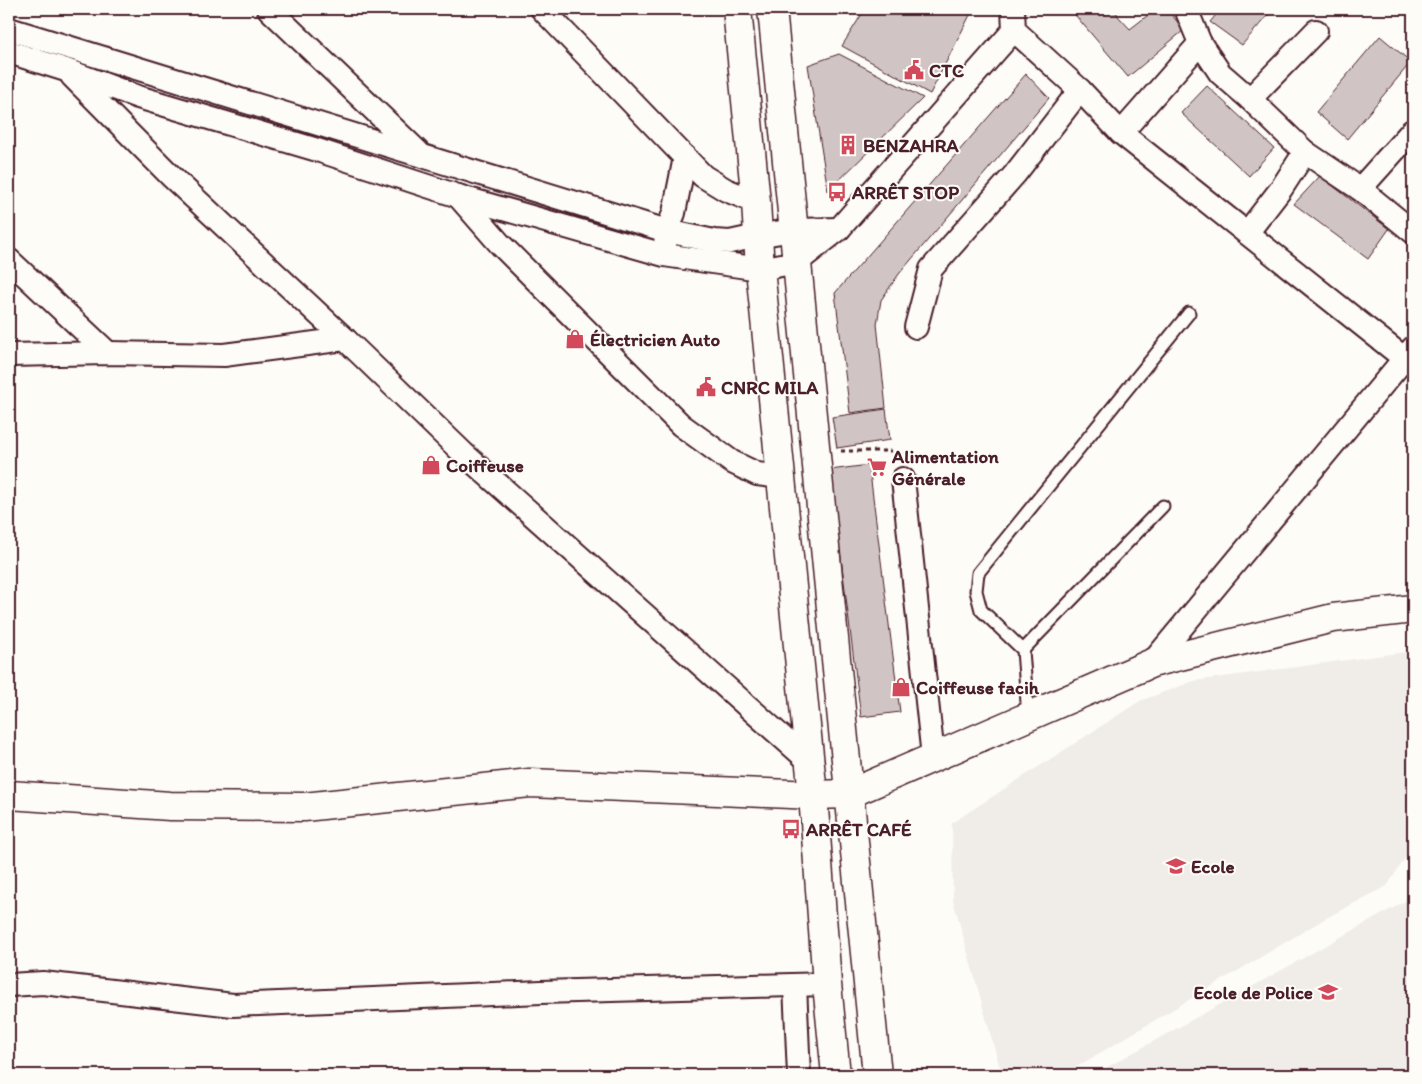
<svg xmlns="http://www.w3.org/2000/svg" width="1422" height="1084" viewBox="0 0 1422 1084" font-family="Itim,sans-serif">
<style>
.built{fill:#f0ece8}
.building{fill:#d0c5c4;stroke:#4a1f2b}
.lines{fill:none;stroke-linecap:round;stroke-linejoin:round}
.service-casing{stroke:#4a1f2b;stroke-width:15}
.minor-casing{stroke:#4a1f2b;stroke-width:26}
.secondary-casing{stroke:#4a1f2b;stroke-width:31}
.primary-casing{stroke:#4a1f2b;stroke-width:31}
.path{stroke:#4a1f2b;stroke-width:3;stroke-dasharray:4 4;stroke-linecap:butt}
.service{stroke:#fdfcf7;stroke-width:11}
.minor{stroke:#fdfcf7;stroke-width:22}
.secondary{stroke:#fdfcf7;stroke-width:28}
.primary{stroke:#fdfcf7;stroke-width:28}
.labels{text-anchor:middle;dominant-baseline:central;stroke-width:4;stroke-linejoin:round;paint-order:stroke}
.poi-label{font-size:19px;font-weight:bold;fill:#4a1f2b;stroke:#fdfcf7;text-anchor:start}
</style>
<rect width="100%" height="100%" fill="#fdfcf7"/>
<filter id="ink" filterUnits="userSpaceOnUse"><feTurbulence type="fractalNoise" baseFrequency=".02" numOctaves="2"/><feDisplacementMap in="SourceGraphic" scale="10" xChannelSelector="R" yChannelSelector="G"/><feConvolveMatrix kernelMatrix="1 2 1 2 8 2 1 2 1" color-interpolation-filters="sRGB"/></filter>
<g filter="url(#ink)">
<g class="built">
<path d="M1413,651V846L1387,886L1326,918L1063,1075H1002L953,900L952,823L1140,701L1194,681Z"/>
<path d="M1406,901L1413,908V1075H1093Z"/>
</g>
<g class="building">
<path d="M865,9H973L930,94L842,46Z"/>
<path d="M1070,9H1115L1118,16L1130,29L1156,9H1167L1184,30L1128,77Z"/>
<path d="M1221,9H1273L1242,45L1210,22Z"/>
<path d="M1380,36L1411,62L1347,139L1316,112Z"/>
<path d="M839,54L923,98L828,191L808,65Z"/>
<path d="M1026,74L1049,98L899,274L881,300L877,324L886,408L850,413L835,293Z"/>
<path d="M1207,86L1274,148L1249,176L1181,113Z"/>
<path d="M1320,176L1389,229L1368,259L1294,204Z"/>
<path d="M886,409L890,440L837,448L832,417Z"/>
<path d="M869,465L900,712L861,717L830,470Z"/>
</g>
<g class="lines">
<defs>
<g id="service">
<path d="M1023,650L1163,506"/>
<path d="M1028,716L1023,650L981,610L976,591L978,573L1189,313"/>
</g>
<g id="minor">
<path d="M269,9L418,152"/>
<path d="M542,9L703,176L726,190L756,202"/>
<path d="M9,29L667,231L714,241L730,242L757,236L793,230L839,229"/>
<path d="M1014,30L1080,90L1121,133L1405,359"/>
<path d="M1200,43L1220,73L1250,99L1305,152L1360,189L1413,232"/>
<path d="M9,52L66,70L138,97L314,149L458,196L664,255L760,269L797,262L839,229L1014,30L1013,9"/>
<path d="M72,76L172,177L345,339"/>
<path d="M1250,99L1316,31"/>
<path d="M1121,133L1200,43L1186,9"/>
<path d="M1360,189L1412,131"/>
<path d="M458,196L500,244L681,425L732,462L757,474L781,477"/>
<path d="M1247,233L1281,189L1305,152"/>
<path d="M665,244L667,231L674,213L685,157"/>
<path d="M9,260L108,353"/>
<path d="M916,327L931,269L1015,174L1080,90"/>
<path d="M9,355L108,353L224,355L345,339L464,454L809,761"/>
<path d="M903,479L933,757"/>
<path d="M1152,663L1413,348"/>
<path d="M9,985L43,983L233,1005L541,992L827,984"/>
<path d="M795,985L799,1075"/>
</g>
<path id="secondary" d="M9,795L170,806L304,807L530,783L813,795L849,794L1152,663L1333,618L1413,609"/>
<g id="primary">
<path d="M737,9L756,202L760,269L813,795L827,984L836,1075"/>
<path d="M772,9L877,1075"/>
</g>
</defs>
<use href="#service" class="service-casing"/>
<use href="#minor" class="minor-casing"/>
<use href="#secondary" class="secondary-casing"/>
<use href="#primary" class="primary-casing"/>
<path class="path" d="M841,451H891"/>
<use href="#service" class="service"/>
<use href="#minor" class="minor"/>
<use href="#secondary" class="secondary"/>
<use href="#primary" class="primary"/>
</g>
</g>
<defs>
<symbol id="civic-bare" viewBox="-9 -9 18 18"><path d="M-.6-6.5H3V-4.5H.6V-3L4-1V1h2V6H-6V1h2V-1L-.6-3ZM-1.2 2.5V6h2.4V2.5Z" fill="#d1495b" stroke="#fdfcf7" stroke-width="2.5" paint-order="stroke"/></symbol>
<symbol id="building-bare" viewBox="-9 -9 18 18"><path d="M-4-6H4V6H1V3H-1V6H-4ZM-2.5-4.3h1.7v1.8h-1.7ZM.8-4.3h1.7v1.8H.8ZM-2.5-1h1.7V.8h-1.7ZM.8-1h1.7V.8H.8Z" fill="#d1495b" stroke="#fdfcf7" stroke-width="2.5" paint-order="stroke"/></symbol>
<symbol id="bus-bare" viewBox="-9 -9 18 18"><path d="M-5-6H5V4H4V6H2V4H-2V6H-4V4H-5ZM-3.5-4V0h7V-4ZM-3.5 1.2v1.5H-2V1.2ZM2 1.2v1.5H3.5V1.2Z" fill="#d1495b" stroke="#fdfcf7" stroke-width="2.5" paint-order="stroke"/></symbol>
<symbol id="shop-bare" viewBox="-9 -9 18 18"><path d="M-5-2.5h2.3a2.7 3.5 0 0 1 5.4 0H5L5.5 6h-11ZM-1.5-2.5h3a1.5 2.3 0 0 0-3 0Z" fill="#d1495b" stroke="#fdfcf7" stroke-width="2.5" paint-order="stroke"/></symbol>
<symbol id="supermarket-bare" viewBox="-9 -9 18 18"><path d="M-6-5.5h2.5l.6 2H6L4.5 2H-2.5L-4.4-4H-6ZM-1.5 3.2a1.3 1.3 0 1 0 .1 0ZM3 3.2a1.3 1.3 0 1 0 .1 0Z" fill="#d1495b" stroke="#fdfcf7" stroke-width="2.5" paint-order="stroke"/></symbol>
<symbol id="school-bare" viewBox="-9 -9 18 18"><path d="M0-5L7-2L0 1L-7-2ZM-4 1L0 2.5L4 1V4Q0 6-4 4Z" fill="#d1495b" stroke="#fdfcf7" stroke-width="2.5" paint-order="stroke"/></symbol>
<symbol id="university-bare" viewBox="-9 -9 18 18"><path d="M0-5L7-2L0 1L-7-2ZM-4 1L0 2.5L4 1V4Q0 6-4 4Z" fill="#d1495b" stroke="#fdfcf7" stroke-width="2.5" paint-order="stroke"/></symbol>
</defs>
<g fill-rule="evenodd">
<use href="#civic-bare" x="900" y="56" width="28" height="28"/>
<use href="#building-bare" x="834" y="131" width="28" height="28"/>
<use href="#bus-bare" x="823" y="178" width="28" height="28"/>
<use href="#shop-bare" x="561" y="325" width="28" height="28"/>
<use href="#civic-bare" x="692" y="373" width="28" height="28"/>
<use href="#shop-bare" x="417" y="451" width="28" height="28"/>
<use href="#supermarket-bare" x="863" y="453" width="28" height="28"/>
<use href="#shop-bare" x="887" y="673" width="28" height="28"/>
<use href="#bus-bare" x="777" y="815" width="28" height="28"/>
<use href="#school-bare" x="1162" y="852" width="28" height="28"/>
<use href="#university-bare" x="1314" y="978" width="28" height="28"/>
</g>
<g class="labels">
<g class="poi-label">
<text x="929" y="70">CTC</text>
<text x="863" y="145">BENZAHRA</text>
<text x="852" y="192">ARRÊT STOP</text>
<text x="590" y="339">Électricien Auto</text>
<text x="721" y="387">CNRC MILA</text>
<text x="892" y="456">Alimentation<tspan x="892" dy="22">Générale</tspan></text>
<text x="446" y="465">Coiffeuse</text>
<text x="916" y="687">Coiffeuse facih</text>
<text x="806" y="829">ARRÊT CAFÉ</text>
<text x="1191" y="866">Ecole</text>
<text x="1313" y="992" text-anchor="end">Ecole de Police</text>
</g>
</g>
<rect width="1422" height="1084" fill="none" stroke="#fdfcf7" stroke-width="30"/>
<rect x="15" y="15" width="1392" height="1054" fill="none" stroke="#4a1f2b" stroke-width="2" filter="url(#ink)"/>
</svg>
